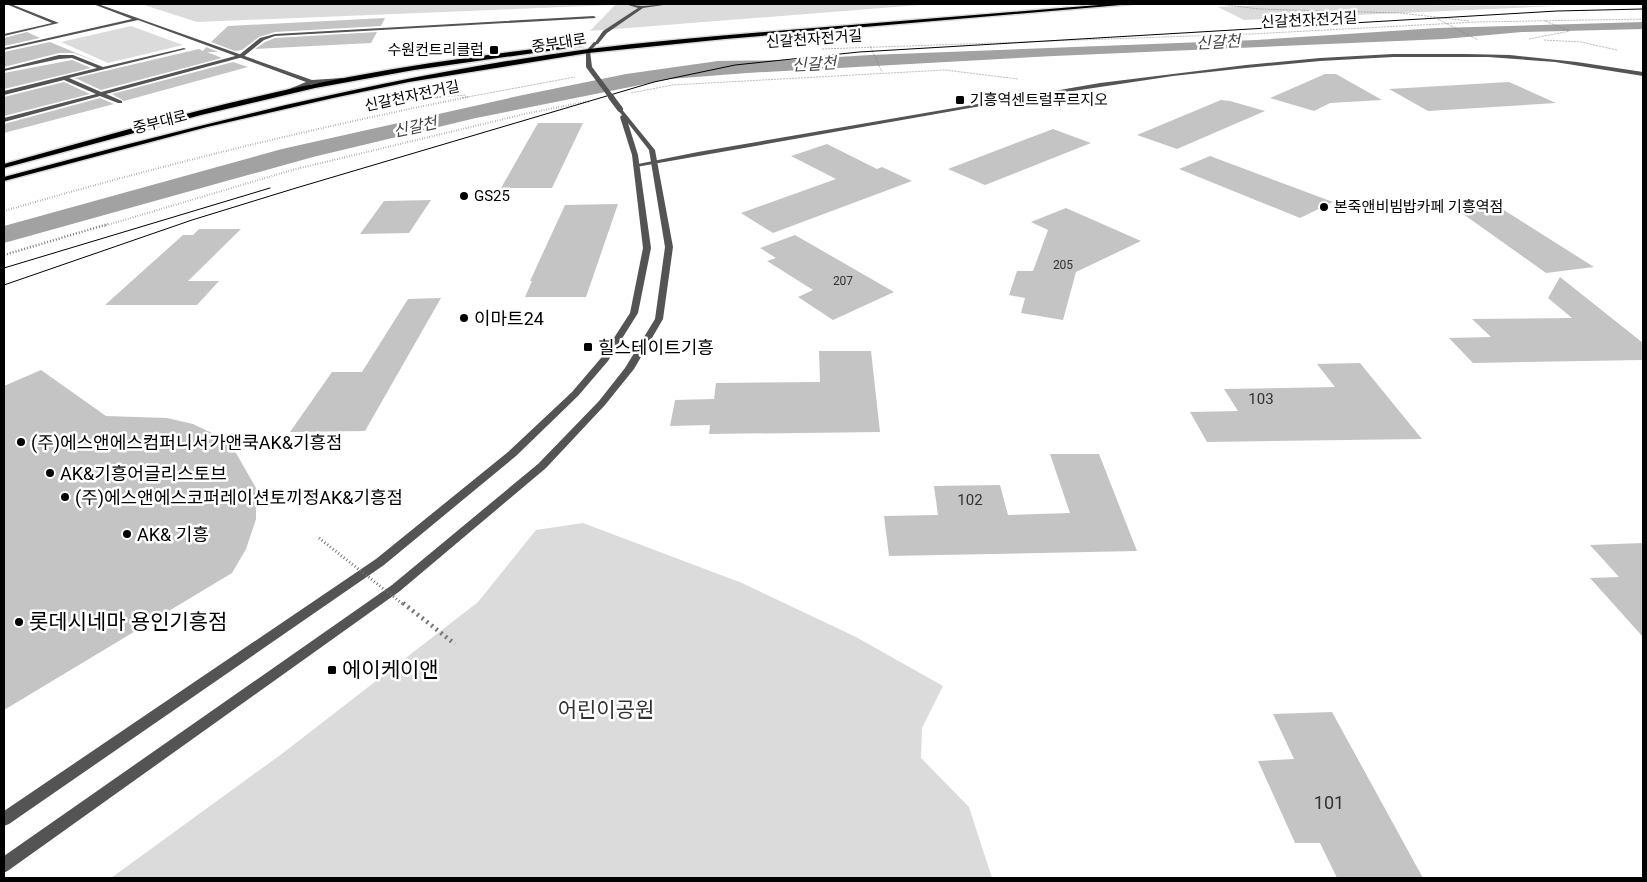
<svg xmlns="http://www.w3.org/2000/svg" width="1647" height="882" viewBox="0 0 1647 882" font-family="Roboto,'Noto Sans KR',sans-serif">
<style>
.green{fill:#dbdbdb}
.water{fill:#a2a2a2}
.building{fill:#c4c4c4}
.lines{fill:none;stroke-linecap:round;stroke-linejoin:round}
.primary-casing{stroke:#dbdbdb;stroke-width:3}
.path-far2{stroke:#767676;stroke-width:1;stroke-dasharray:0.5 1;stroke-linecap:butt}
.path-far1{stroke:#767676;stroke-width:2;stroke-dasharray:0.5 2;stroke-linecap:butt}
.path{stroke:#767676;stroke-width:2.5;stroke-dasharray:1 2;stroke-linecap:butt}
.service{fill:#545454;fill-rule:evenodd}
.minor{fill:#545454;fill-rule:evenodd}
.tertiary{fill:#545454;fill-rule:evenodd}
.primary{fill:#000;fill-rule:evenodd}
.tram{stroke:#000;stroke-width:1}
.path-bridge-far2{stroke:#767676;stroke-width:1;stroke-dasharray:0.5 1;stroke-linecap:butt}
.path-bridge-far1{stroke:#767676;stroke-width:3;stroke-dasharray:1 2.5;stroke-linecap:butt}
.path-bridge{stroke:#767676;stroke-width:4.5;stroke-dasharray:2 4;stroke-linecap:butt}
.tertiary-bridge-far1{stroke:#545454;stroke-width:5}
.tertiary-bridge{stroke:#545454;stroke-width:6}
.poi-dot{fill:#000;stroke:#fff;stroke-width:2}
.labels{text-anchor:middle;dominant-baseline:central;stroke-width:5;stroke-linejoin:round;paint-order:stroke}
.far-number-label{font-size:12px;fill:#313131}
.far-street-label{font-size:15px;fill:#000;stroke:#fff}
.far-poi-label{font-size:15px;fill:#000;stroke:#fff;text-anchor:start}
.number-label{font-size:15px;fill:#313131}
.far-water-label{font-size:16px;font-style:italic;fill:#434343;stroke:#fff}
.poi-label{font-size:18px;fill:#000;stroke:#fff;text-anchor:start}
.near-number-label{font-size:18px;fill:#313131}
.near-poi-label{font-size:21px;fill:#000;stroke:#fff;text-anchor:start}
.near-park-label{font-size:21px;fill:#323232;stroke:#fff}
</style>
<rect width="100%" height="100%" fill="#fff"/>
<g class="green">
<path d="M141,4H933L590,31L615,5L197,22Z"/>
<path d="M1284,4L1560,6L1244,20L1218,7Z"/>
<path d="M131,26L183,45L108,63L61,42Z"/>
<path d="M583,523L742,583L856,637L943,686L922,728L921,758L969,807L992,878H111L283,753L478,602L536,530Z"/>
</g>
<path class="water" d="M1643,22V29L1522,32L1444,39L1054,56L747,73L670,79L476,118L313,157L4,243V226L282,149L523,95L626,74L718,61L790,60L870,55L1256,40L1438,28Z"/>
<g class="building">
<path d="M385,18L381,26L275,32L259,37L242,50L235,51L211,42L228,26Z"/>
<path d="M27,32L40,38L4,46V38Z"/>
<path d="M377,32L371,43L255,49L265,42L275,38Z"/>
<path d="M50,42L105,65L74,53H59L4,67V52Z"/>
<path d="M206,47L218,52H207L222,58L101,90L75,78L199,49L203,51Z"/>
<path d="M72,60L91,68L4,89V73Z"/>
<path d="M233,62L248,67L124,101L112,94Z"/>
<path d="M1325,74H1336L1382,100L1330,103L1314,111L1270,98Z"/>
<path d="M64,82L90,94L4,116V97Z"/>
<path d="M1509,82L1556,103L1428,111L1389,89Z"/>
<path d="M100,98L114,104L4,133V124Z"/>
<path d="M1221,100L1230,101L1265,111L1177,149L1137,135Z"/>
<path d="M538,123H583L552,188H501Z"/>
<path d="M1053,129L1091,143L985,185L948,169Z"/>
<path d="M827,144L877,169L882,167L912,181L773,233L741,213L836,179L791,156Z"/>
<path d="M1210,156L1333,202L1300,218L1179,169Z"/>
<path d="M431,200L409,233L360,234L384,201Z"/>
<path d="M1491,202L1594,267L1546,273L1449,204Z"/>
<path d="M618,204L586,297H525L532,281H530L565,205Z"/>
<path d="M1066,208L1141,241L1076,272L1063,320L1021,313L1025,298L1009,295L1017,271H1033L1048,230L1031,222Z"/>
<path d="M199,229H241L188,281H219L197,305H105L183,235H193Z"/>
<path d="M795,235L894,292L833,320L798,297L813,290L767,261L776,258L760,248Z"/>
<path d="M1560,277L1643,343V360L1473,363L1449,338L1491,337L1472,319L1572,318L1548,298Z"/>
<path d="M441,298L365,431L290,432L332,372H362L408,299Z"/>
<path d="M819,351H871L880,432L709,434L710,425L670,426L675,400L714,399L716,383L820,382Z"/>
<path d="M1360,363L1422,439L1207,442L1190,412L1238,411L1224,389L1335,387L1317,364Z"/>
<path d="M41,370L106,416L167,418L193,424L214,434L236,453L256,488V519L246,549L232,573L4,710V386Z"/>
<path d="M1050,454H1099L1137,551L889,556L884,516L938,515L934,486L1000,485L1008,515L1070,513Z"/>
<path d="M1643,543V637L1590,578L1619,577L1590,545Z"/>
<path d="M1332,712L1423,878H1337L1320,843H1295L1258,761L1294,759L1273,714Z"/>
</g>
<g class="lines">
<defs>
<g id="primary">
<path d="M1112,4H1132L725,39L588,53L409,82L333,98L207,127L4,181V177C197,125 390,75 589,49C663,40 739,34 814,28C913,20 1013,12 1112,4Z"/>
<path d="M581,43L583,46L414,70L315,88L201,115L4,168V164C118,132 232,99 349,77C426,62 503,53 581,43Z"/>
</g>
</defs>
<use href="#primary" class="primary-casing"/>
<g class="path-far2">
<path d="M1219,4L1259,9L1400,13L1469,21"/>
<path d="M1545,21L1570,31"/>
<path d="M1529,39L1570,31"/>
<path d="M1544,40L1581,42L1617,50"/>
<path d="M870,46L882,72"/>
<path d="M822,49L1251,34L1477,22L1643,19"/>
<path d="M631,93L672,85L945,70L1018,79"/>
<path d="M427,98L466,95"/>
<path d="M462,98L575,77"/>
</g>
<g class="path-far1">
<path d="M410,100L441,97"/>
<path d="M4,211C157,166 312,128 468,97"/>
<path d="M104,226L292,170L529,113L590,101"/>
</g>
<path class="path" d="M4,255L108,224"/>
<g class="service">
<path d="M6,4H11L59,23L4,36V34L52,23Z"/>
<path d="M594,16L596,18L275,36L264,40L243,57L106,94L122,101V103H118L100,96L4,122V118L96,94L64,80L4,95V91L97,68L72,58L59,59L4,71V69L59,55H73L103,67L184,48L186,49L69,78L101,92L239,55L260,38L275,34Z"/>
</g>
<g class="minor">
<path d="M93,4H98L312,80L342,78L345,80L342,82L312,84L286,94H282V92L306,82L138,20L4,50V48L132,19Z"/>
<path d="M625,4L642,6L670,4L643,8L607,33L598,44H594L603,31L638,8Z"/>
<path d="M1393,54H1466L1510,55L1577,62L1643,72V76L1555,62L1488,57H1393L1320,61L1246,68L1173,76L1027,98L636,167L633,165L698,152L1100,83L1246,65L1320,58Z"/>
</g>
<g class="tertiary">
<path d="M594,42L598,43L590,51L592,67L589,69L586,67V51Z"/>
<path d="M620,107L655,150L673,247L663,319L634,369L605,405L546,468L400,591L9,870L4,873V856L392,585L538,464L599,401L625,368L655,319L665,247L649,150L628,123L638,155L651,248L638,313L608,361L578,396L516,456L384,565L9,824L4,826V811L376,559L508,452L572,392L601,358L630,313L643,248L632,155L620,117L622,115L617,109Z"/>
</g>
<use href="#primary" class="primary"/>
<g class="tram">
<path d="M4,268L270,188"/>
<path d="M4,285L192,220L296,188L654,82L735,65L859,52L1557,11L1643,9"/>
</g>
<path class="path-bridge-far2" d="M1434,17L1478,40"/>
<path class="path-bridge-far1" d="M319,538L404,605"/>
<path class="path-bridge" d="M403,603L455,644"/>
<path class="tertiary-bridge-far1" d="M589,67L612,98"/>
<path class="tertiary-bridge" d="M611,97L620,109"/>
</g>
<g class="poi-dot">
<rect x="489" y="45" width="10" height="10" rx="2.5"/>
<rect x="955" y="95" width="10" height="10" rx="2.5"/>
<circle cx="464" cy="196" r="5"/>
<circle cx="1324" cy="207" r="5"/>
<circle cx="464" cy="318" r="5"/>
<rect x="583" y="342" width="10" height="10" rx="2.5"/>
<circle cx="21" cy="442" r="5"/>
<circle cx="50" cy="473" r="5"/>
<circle cx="65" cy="497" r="5"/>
<circle cx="127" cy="534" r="5"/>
<circle cx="19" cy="622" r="5"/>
<rect x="327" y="665" width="10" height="10" rx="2.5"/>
</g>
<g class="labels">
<g class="far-number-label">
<text x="1063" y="265">205</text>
<text x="843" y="281">207</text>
</g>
<g class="far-street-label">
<text transform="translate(1309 20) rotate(-3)">신갈천자전거길</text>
<text transform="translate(814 39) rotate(-4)">신갈천자전거길</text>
<text transform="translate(559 43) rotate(-9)">중부대로</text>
<text transform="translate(412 96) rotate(-12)">신갈천자전거길</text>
<text transform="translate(160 122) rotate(-14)">중부대로</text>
</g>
<g class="far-poi-label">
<text x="484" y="50" text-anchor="end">수원컨트리클럽</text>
<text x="970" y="100">기흥역센트럴푸르지오</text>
<text x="474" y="196">GS25</text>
<text x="1334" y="207">본죽앤비빔밥카페 기흥역점</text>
</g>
<g class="number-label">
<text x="1261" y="399">103</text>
<text x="970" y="500">102</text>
</g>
<g class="far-water-label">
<text transform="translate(1218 42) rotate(-3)">신갈천</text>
<text transform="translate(814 64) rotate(-3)">신갈천</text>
<text transform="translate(415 127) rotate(-12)">신갈천</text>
</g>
<g class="poi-label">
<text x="474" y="318">이마트24</text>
<text x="598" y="347">힐스테이트기흥</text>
<text x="31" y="442">(주)에스앤에스컴퍼니서가앤쿡AK&amp;기흥점</text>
<text x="60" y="473">AK&amp;기흥어글리스토브</text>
<text x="75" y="497">(주)에스앤에스코퍼레이션토끼정AK&amp;기흥점</text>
<text x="137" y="534">AK&amp; 기흥</text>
</g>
<g class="near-number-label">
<text x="1329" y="802">101</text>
</g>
<g class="near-poi-label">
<text x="29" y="622">롯데시네마 용인기흥점</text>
<text x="342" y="670">에이케이앤</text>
</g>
<g class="near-park-label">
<text x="606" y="710">어린이공원</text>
</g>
</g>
<rect width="1647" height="882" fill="none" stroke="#000000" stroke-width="10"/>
</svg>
